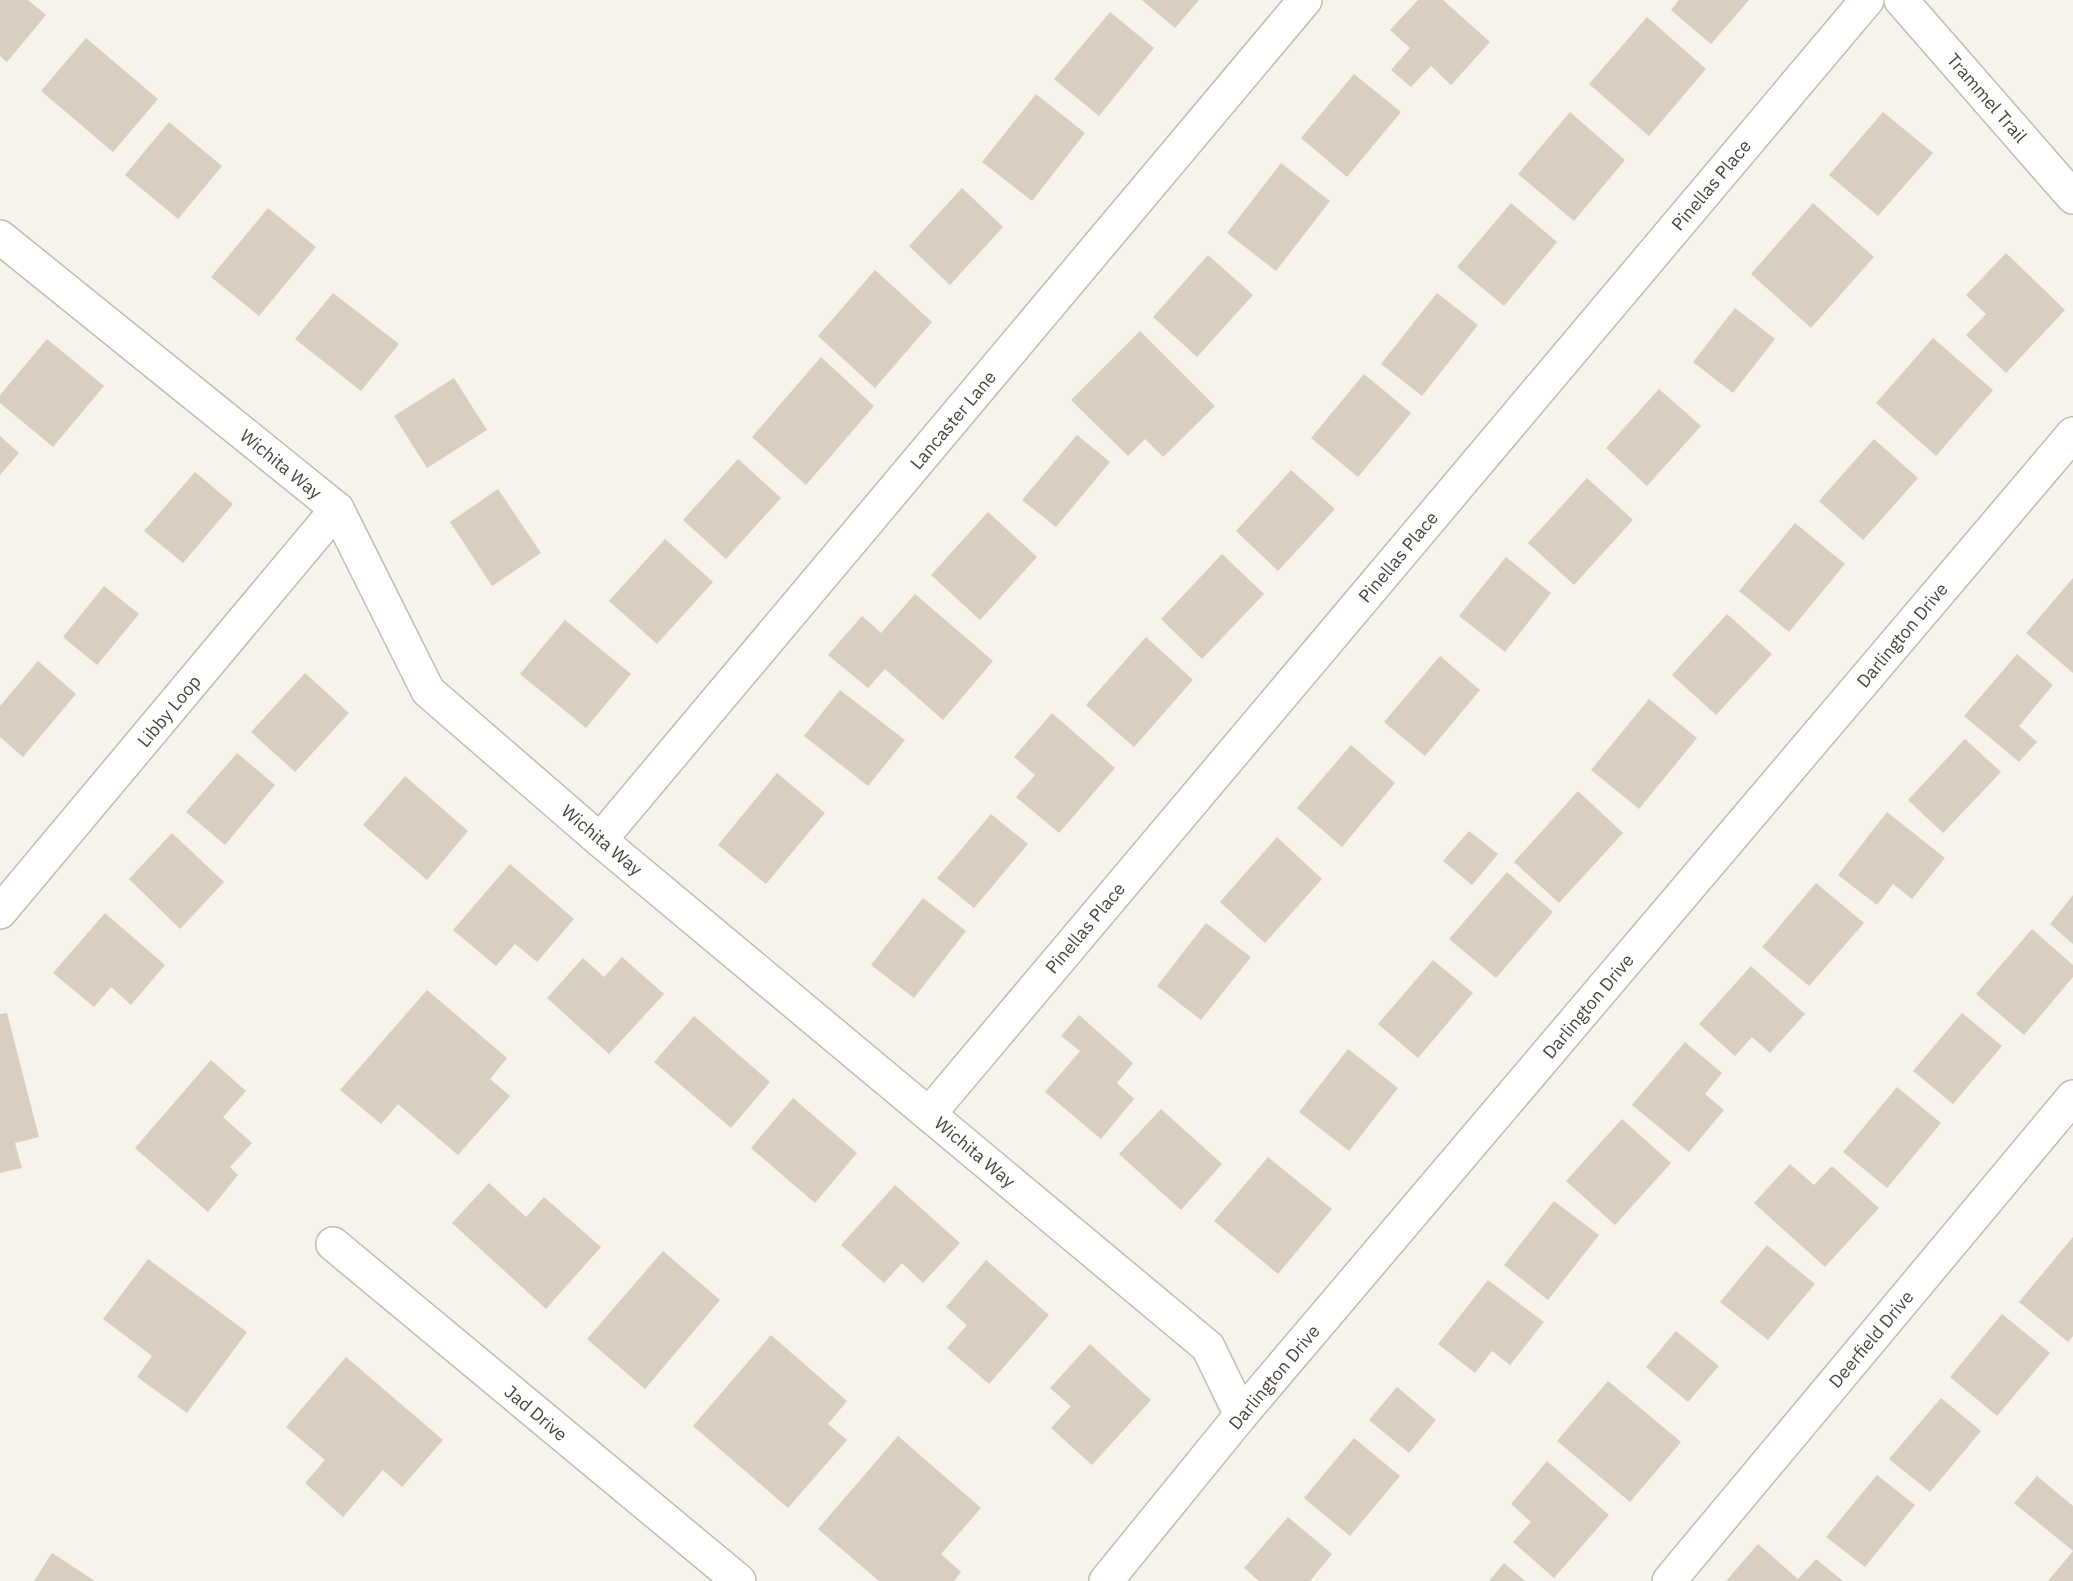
<svg xmlns="http://www.w3.org/2000/svg" width="2073" height="1581" viewBox="0 0 2073 1581" font-family="'IBM Plex Sans',sans-serif">
<style>
.building{fill:#d8cfc1}
.lines{fill:none;stroke-linecap:round;stroke-linejoin:round}
.minor-casing{stroke:#c2bbae;stroke-width:36}
.minor{stroke:#fff;stroke-width:33}
.labels{text-anchor:middle;dominant-baseline:central;stroke-width:5;stroke-linejoin:round;paint-order:stroke}
.street-label{font-size:18px;fill:#4b4439;stroke:#fff}
</style>
<rect width="100%" height="100%" fill="#f6f3ec"/>
<g class="building">
<path d="M0,0H28L46,15L7,62L0,56Z"/>
<path d="M1142,0H1199L1175,28Z"/>
<path d="M1418,0H1443L1490,42L1451,85L1431,66L1411,87L1391,70L1410,48L1390,30Z"/>
<path d="M1679,0H1749L1711,44L1671,10Z"/>
<path d="M1110,12L1154,48L1099,116L1054,79Z"/>
<path d="M1647,17L1706,69L1649,136L1589,84Z"/>
<path d="M86,38L158,99L113,152L41,91Z"/>
<path d="M1354,74L1401,112L1347,177L1301,138Z"/>
<path d="M1036,94L1085,133L1032,201L982,162Z"/>
<path d="M1570,112L1625,160L1574,221L1518,174Z"/>
<path d="M1883,112L1933,153L1878,216L1829,175Z"/>
<path d="M169,122L222,166L178,219L125,175Z"/>
<path d="M1281,163L1330,201L1276,271L1227,233Z"/>
<path d="M962,188L1003,227L950,285L909,246Z"/>
<path d="M1511,203L1557,242L1504,306L1457,267Z"/>
<path d="M1813,203L1874,257L1811,328L1751,274Z"/>
<path d="M268,208L316,247L259,316L211,277Z"/>
<path d="M2006,253L2065,310L2006,373L1966,335L1986,314L1966,295Z"/>
<path d="M1208,255L1253,295L1197,357L1153,317Z"/>
<path d="M875,270L932,322L875,388L818,336Z"/>
<path d="M333,293L399,344L361,391L295,339Z"/>
<path d="M1437,293L1478,325L1422,396L1381,364Z"/>
<path d="M1735,308L1775,339L1733,393L1693,362Z"/>
<path d="M1140,331L1215,406L1163,457L1145,439L1128,456L1071,400Z"/>
<path d="M1933,338L1993,390L1936,456L1876,403Z"/>
<path d="M47,339L104,386L53,447L0,403V395Z"/>
<path d="M821,357L874,406L806,485L752,437Z"/>
<path d="M1364,374L1411,413L1358,477L1311,438Z"/>
<path d="M454,378L487,430L427,468L394,416Z"/>
<path d="M1659,389L1701,426L1647,486L1606,448Z"/>
<path d="M1077,435L1110,462L1056,527L1022,500Z"/>
<path d="M0,436L19,453L0,475Z"/>
<path d="M1874,439L1918,478L1863,540L1819,501Z"/>
<path d="M738,459L781,498L726,559L683,520Z"/>
<path d="M1291,470L1335,509L1278,571L1236,531Z"/>
<path d="M195,472L233,504L183,563L144,531Z"/>
<path d="M1587,478L1633,520L1574,585L1528,543Z"/>
<path d="M498,489L541,553L492,586L450,522Z"/>
<path d="M988,512L1037,557L980,620L931,575Z"/>
<path d="M1795,523L1845,564L1789,632L1739,591Z"/>
<path d="M665,539L713,582L657,644L609,601Z"/>
<path d="M1222,554L1264,594L1202,659L1161,619Z"/>
<path d="M1506,557L1551,593L1505,652L1459,616Z"/>
<path d="M2073,578V673L2026,633Z"/>
<path d="M104,586L139,614L97,665L63,637Z"/>
<path d="M915,594L993,661L943,720L885,669L868,688L828,655L862,616L881,633Z"/>
<path d="M1727,614L1772,654L1716,715L1672,675Z"/>
<path d="M565,620L631,674L586,728L520,674Z"/>
<path d="M1146,637L1193,680L1134,747L1086,705Z"/>
<path d="M2017,654L2053,685L2019,726L2037,742L2019,762L1964,716Z"/>
<path d="M1440,656L1480,690L1425,756L1384,722Z"/>
<path d="M38,661L76,694L23,757L0,737V706Z"/>
<path d="M305,673L349,713L295,772L251,732Z"/>
<path d="M840,690L905,740L868,786L804,736Z"/>
<path d="M1649,699L1697,738L1639,809L1591,770Z"/>
<path d="M1052,713L1115,768L1059,833L1016,797L1035,775L1014,757Z"/>
<path d="M1965,739L2001,772L1943,833L1908,800Z"/>
<path d="M1351,745L1395,783L1342,847L1297,808Z"/>
<path d="M237,753L275,785L225,845L186,812Z"/>
<path d="M777,773L825,813L766,884L718,845Z"/>
<path d="M405,776L468,831L427,880L363,825Z"/>
<path d="M1578,791L1623,833L1559,903L1514,862Z"/>
<path d="M1887,812L1945,858L1912,899L1893,884L1877,905L1838,875Z"/>
<path d="M991,814L1028,844L974,908L937,878Z"/>
<path d="M1469,831L1498,854L1472,885L1443,861Z"/>
<path d="M172,833L224,882L180,929L129,879Z"/>
<path d="M1277,837L1322,879L1265,943L1220,902Z"/>
<path d="M510,864L574,919L537,962L515,944L496,966L453,930Z"/>
<path d="M1507,872L1553,912L1496,978L1449,939Z"/>
<path d="M1816,883L1864,923L1809,986L1762,947Z"/>
<path d="M2073,895V944L2050,924Z"/>
<path d="M923,898L966,931L914,998L871,965Z"/>
<path d="M105,913L165,965L131,1005L111,987L94,1007L53,973Z"/>
<path d="M1206,923L1251,957L1201,1020L1157,986Z"/>
<path d="M2032,929L2073,965V977L2024,1035L1976,994Z"/>
<path d="M622,957L664,994L609,1054L547,998L583,958L604,977Z"/>
<path d="M1433,960L1473,993L1418,1058L1378,1024Z"/>
<path d="M1751,966L1805,1014L1770,1053L1752,1037L1735,1056L1699,1024Z"/>
<path d="M427,990L507,1058L490,1079L510,1096L458,1155L398,1104L381,1124L340,1090Z"/>
<path d="M7,1013L39,1137L15,1143L22,1168L0,1173V1014Z"/>
<path d="M1962,1013L2002,1046L1953,1104L1913,1071Z"/>
<path d="M1079,1015L1133,1063L1117,1083L1134,1099L1101,1139L1045,1092L1080,1051L1061,1036Z"/>
<path d="M694,1016L770,1082L731,1128L654,1062Z"/>
<path d="M1685,1042L1722,1073L1705,1094L1724,1110L1689,1152L1632,1105Z"/>
<path d="M1348,1049L1398,1088L1349,1151L1299,1112Z"/>
<path d="M211,1060L246,1091L223,1117L252,1143L230,1167L238,1175L208,1212L135,1148Z"/>
<path d="M1897,1087L1941,1123L1887,1188L1843,1152Z"/>
<path d="M793,1098L857,1153L815,1203L751,1148Z"/>
<path d="M1161,1109L1222,1164L1181,1210L1119,1154Z"/>
<path d="M1622,1119L1671,1163L1615,1225L1566,1181Z"/>
<path d="M1268,1157L1332,1209L1278,1274L1214,1221Z"/>
<path d="M1790,1164L1814,1185L1832,1166L1879,1208L1825,1267L1754,1203Z"/>
<path d="M489,1183L526,1217L544,1197L601,1247L546,1309L452,1223Z"/>
<path d="M895,1185L960,1243L923,1283L902,1263L884,1283L841,1245Z"/>
<path d="M1554,1201L1599,1235L1548,1300L1504,1265Z"/>
<path d="M2073,1237V1336L2068,1342L2019,1302Z"/>
<path d="M1767,1245L1815,1284L1768,1340L1720,1302Z"/>
<path d="M663,1251L720,1300L645,1389L587,1339Z"/>
<path d="M148,1259L247,1332L187,1413L137,1377L152,1356L103,1319Z"/>
<path d="M986,1260L1049,1315L989,1384L947,1348L967,1325L946,1307Z"/>
<path d="M1488,1280L1544,1322L1510,1365L1492,1351L1475,1373L1438,1344Z"/>
<path d="M2002,1314L2050,1353L1997,1416L1950,1377Z"/>
<path d="M1676,1331L1719,1366L1688,1402L1646,1367Z"/>
<path d="M771,1335L847,1401L828,1424L847,1440L788,1508L693,1426Z"/>
<path d="M1090,1344L1151,1400L1092,1465L1051,1428L1071,1406L1050,1388Z"/>
<path d="M346,1357L443,1440L402,1487L383,1470L343,1517L305,1483L325,1460L286,1427Z"/>
<path d="M1608,1381L1681,1442L1630,1502L1557,1441Z"/>
<path d="M1397,1387L1436,1420L1409,1453L1369,1420Z"/>
<path d="M1941,1398L1981,1431L1930,1492L1889,1459Z"/>
<path d="M898,1436L981,1508L941,1554L961,1572L954,1581H879L818,1529Z"/>
<path d="M1354,1438L1400,1476L1350,1536L1304,1498Z"/>
<path d="M1547,1461L1609,1515L1554,1578L1513,1542L1531,1522L1511,1504Z"/>
<path d="M1877,1475L1915,1505L1865,1567L1826,1537Z"/>
<path d="M2037,1476L2073,1506V1581H2048L2073,1551L2014,1503Z"/>
<path d="M1288,1517L1332,1554L1310,1581H1259L1244,1568Z"/>
<path d="M1758,1544L1798,1579L1816,1559L1843,1581H1726Z"/>
<path d="M52,1553L95,1581H34Z"/>
<path d="M1504,1563L1525,1581H1489Z"/>
</g>
<g class="lines">
<defs>
<g id="minor">
<path d="M1901,0L2073,197"/>
<path d="M0,237L337,509L428,691L600,840L1208,1347L1241,1415"/>
<path d="M600,840L1305,0"/>
<path d="M0,912L337,509"/>
<path d="M929,1114L1867,0"/>
<path d="M333,1244L739,1581"/>
<path d="M1106,1581L1241,1415L2073,434"/>
<path d="M1669,1581L2073,1097"/>
</g>
</defs>
<use href="#minor" class="minor-casing"/>
<use href="#minor" class="minor"/>
</g>
<g class="labels">
<g class="street-label">
<text transform="translate(1987 98) rotate(49)">Trammel Trail</text>
<text transform="translate(1711 185) rotate(-50)">Pinellas Place</text>
<text transform="translate(953 420) rotate(-50)">Lancaster Lane</text>
<text transform="translate(281 464) rotate(39)">Wichita Way</text>
<text transform="translate(1398 557) rotate(-50)">Pinellas Place</text>
<text transform="translate(1902 635) rotate(-50)">Darlington Drive</text>
<text transform="translate(169 711) rotate(-50)">Libby Loop</text>
<text transform="translate(602 840) rotate(40)">Wichita Way</text>
<text transform="translate(1085 928) rotate(-50)">Pinellas Place</text>
<text transform="translate(1588 1006) rotate(-50)">Darlington Drive</text>
<text transform="translate(975 1152) rotate(40)">Wichita Way</text>
<text transform="translate(1871 1339) rotate(-50)">Deerfield Drive</text>
<text transform="translate(1274 1377) rotate(-50)">Darlington Drive</text>
<text transform="translate(536 1413) rotate(40)">Jad Drive</text>
</g>
</g>
</svg>
